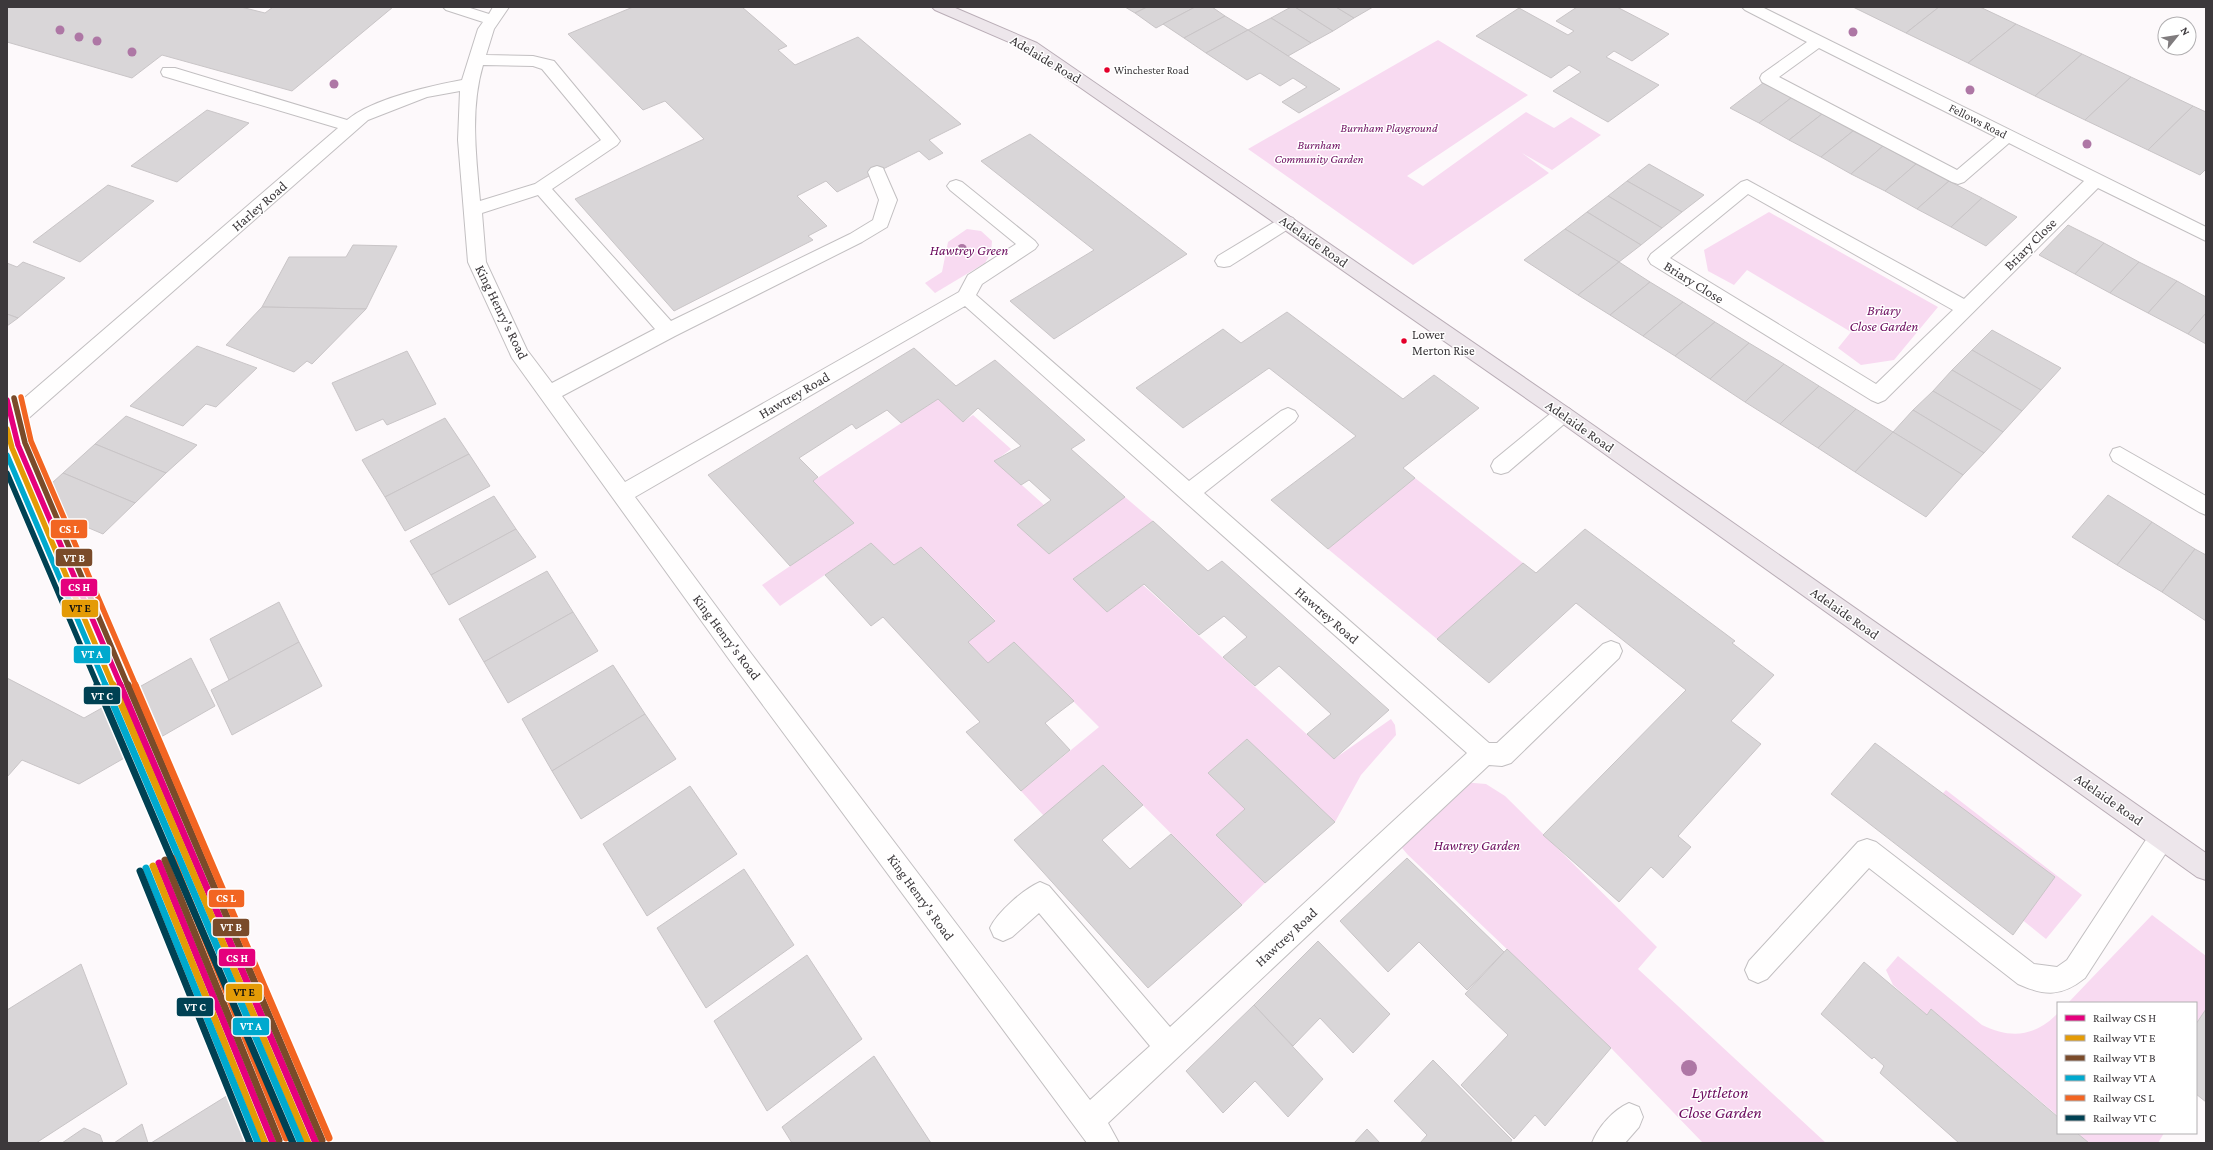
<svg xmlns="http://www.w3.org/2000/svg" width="2213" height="1150" viewBox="0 0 2213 1150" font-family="'Crimson Pro',serif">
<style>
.green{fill:#f8daf1}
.building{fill:#d9d6d8;stroke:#c9c5c7}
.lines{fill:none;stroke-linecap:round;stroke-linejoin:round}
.minor-casing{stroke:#c2bfc1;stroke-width:2}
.major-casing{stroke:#b9adb6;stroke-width:2}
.minor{fill:#fffefe;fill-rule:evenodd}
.major{fill:#ede6eb;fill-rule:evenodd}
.rail-1-far1-casing{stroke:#fff;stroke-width:8}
.rail-1-casing{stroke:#fff;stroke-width:10}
.rail-2-far1-casing{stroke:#fff;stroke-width:8}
.rail-2-casing{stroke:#fff;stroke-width:10}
.rail-3-far1-casing{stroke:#fff;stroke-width:8}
.rail-3-casing{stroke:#fff;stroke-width:10}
.rail-4-far1-casing{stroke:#fff;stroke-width:8}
.rail-4-casing{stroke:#fff;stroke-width:10}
.rail-5-far1-casing{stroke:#fff;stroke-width:8}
.rail-5-casing{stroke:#fff;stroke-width:10}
.rail-6-far1-casing{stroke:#fff;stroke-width:8}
.rail-6-casing{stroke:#fff;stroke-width:10}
.rail-1-far1{stroke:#e5007d;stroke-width:5.5}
.rail-1{stroke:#e5007d;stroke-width:7}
.rail-2-far1{stroke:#e49b06;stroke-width:5.5}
.rail-2{stroke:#e49b06;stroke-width:7}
.rail-3-far1{stroke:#7a4b2a;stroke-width:5.5}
.rail-3{stroke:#7a4b2a;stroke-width:7}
.rail-4-far1{stroke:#00a9ce;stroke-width:5.5}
.rail-4{stroke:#00a9ce;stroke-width:7}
.rail-5-far1{stroke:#f26522;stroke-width:5.5}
.rail-5{stroke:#f26522;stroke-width:7}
.rail-6-far1{stroke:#004153;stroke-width:5.5}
.rail-6{stroke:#004153;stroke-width:7}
.tree{fill:#ae77a5}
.bus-dot{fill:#e4002b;stroke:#fff;stroke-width:1.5}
.labels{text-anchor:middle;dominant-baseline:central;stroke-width:3;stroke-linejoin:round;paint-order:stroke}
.far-bus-label{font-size:11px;fill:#3c383b;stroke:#fff;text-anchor:start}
.far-street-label{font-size:12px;fill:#3c383b;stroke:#fff}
.far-park-label{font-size:12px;font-style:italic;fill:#6d0d5f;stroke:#fff}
.bus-label{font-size:13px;fill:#3c383b;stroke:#fff;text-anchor:start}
.street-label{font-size:14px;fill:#3c383b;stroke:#fff}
.park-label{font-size:14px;font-style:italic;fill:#6d0d5f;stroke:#fff}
.near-park-label{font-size:17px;font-style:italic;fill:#6d0d5f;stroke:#fff}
.line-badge{stroke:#fff;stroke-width:1.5}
.badge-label{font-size:11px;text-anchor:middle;font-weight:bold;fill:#fff}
.pale-badge-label{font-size:11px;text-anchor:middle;font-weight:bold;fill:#111}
</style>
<rect width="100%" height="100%" fill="#fdf9fb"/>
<g class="green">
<path d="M1438,40L1528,95L1407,176L1423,186L1526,112L1554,128L1571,117L1601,135L1552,170L1522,153L1549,173L1413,265L1248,149Z"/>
<path d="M1769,212L1938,307L1894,360L1861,365L1838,348L1851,332L1747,270L1734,285L1708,271L1704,250Z"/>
<path d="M967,229L981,231L992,241L991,253L985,263L935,293L925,283L942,272L948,242Z"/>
<path d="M938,399L963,422L973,415L1011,449L995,461L1044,505L1017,525L1049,554L1125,497L1153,521L1073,579L1107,612L1143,585L1334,759L1391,719L1395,725L1396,735L1361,775L1335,822L1247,739L1208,773L1245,809L1216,835L1265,883L1242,905L1103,765L1044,816L1021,791L1099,727L1014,642L988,663L968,642L995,620L921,547L894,565L871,543L780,606L762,585L854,523L813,481Z"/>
<path d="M1415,478L1523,563L1437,639L1328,549Z"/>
<path d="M1462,782L1486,784L1505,796L1657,947L1638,969L1826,1143H1703L1611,1048L1408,855L1402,848L1436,806Z"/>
<path d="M1946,790L2082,895L2046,939L2015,914L1930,807Z"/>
<path d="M2152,915L2206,956V1009L2196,1024V1003H2068Z"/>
<path d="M1898,956L1982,1025C2011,1039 2035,1037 2058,1013V1116L1931,1009L1927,1015L1893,985L1886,970Z"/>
<path d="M2078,1133H2164L2158,1143H2089Z"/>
</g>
<g class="building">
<path d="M7,7H241L265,13L273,7H393L292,91L162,55L132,78L7,42Z"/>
<path d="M633,7H742L787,46L778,50L795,65L858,37L961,124L929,140L943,153L929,160L919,151L837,192L826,181L797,196L827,226L808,236L813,240L674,311L575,199L704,139L665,101L643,110L568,34Z"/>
<path d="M1125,7H1147L1135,13Z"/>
<path d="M1147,7H1195L1156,28L1135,13Z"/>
<path d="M1195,7H1212L1225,16L1184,38L1163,24Z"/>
<path d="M1291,7H1295L1333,31L1311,43L1271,18Z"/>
<path d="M1295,7H1336L1354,18L1333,31Z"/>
<path d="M1336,7H1373L1354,18Z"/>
<path d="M1577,7H1617L1669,34L1632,61L1614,51L1606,57L1659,85L1608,122L1553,91L1581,72L1569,65L1551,78L1476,36L1519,8L1568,35L1574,31L1556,21Z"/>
<path d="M1853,7H1939L1906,33Z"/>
<path d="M1939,7H1980L2016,24L1968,63L1906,33Z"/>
<path d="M1225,16L1248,30L1206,53L1184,38Z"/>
<path d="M1271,18L1311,43L1288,56L1248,30Z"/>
<path d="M2016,24L2082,54L2035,96L1968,63Z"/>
<path d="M1248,30L1288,56L1340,89L1299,113L1282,102L1307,87L1293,78L1280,86L1260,73L1247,80L1206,53Z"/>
<path d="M2082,54L2131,77L2085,120L2035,96Z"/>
<path d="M2131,77L2193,106L2148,150L2085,120Z"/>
<path d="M1763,83L1791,98L1759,123L1730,108Z"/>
<path d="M1791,98L1822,114L1789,140L1759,123Z"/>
<path d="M2193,106L2206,112V169L2200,175L2148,150Z"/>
<path d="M207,110L249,123L177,182L131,166Z"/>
<path d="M1822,114L1853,131L1821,157L1789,140Z"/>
<path d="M1853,131L1883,146L1851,174L1821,157Z"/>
<path d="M1030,134L1187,254L1054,339L1010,301L1094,250L981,161Z"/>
<path d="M1883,146L1916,164L1885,191L1851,174Z"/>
<path d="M1649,164L1704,195L1682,212L1627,181Z"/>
<path d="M1916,164L1949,181L1917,209L1885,191Z"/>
<path d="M1627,181L1682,212L1662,228L1608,196Z"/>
<path d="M1949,181L1982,198L1951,227L1917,209Z"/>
<path d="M108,185L154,201L80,262L33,242Z"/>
<path d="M1608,196L1662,228L1641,245L1587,212Z"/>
<path d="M1982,198L2017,217L1986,246L1951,227Z"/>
<path d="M1587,212L1641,245L1619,262L1565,229Z"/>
<path d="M2068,225L2104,243L2075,274L2039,255Z"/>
<path d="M1565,229L1619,262L1578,295L1524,260Z"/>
<path d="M2104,243L2139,262L2110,293L2075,274Z"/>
<path d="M353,245L397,246L366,309L262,307L289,257H346Z"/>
<path d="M23,262L65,278L18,318L7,314V263L17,267Z"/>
<path d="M1619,262L1650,282L1610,315L1578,295Z"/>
<path d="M2139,262L2177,281L2148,313L2110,293Z"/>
<path d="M2177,281L2206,297V313L2188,334L2148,313Z"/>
<path d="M1650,282L1683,302L1643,336L1610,315Z"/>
<path d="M1683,302L1715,322L1675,356L1643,336Z"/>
<path d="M262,307L366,309L312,364L307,361L294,372L226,345Z"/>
<path d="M1287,312L1403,399L1434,375L1479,408L1403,468L1415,478L1328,549L1271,500L1356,436L1269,368L1183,428L1136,388L1223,329L1241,343Z"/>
<path d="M2206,313V344L2188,334Z"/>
<path d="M7,314L18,318L7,326Z"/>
<path d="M1715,322L1749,343L1710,379L1675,356Z"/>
<path d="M1992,330L2061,368L2041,390L1972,350Z"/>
<path d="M1749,343L1784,364L1745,402L1710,379Z"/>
<path d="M197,346L257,368L216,407L206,404L183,426L130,406Z"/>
<path d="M914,348L956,386L995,360L1085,440L1071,449L1125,497L1049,554L1017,525L1051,500L1029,480L1021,485L994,461L1021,446L978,408L963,422L938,399L901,423L887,410L856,429L852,424L799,458L818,477L813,481L854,523L790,566L708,475Z"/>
<path d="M1972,350L2041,390L2022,411L1952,370Z"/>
<path d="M407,351L436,404L387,425L383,419L356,431L332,383Z"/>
<path d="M1784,364L1819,386L1780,424L1745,402Z"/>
<path d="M1952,370L2022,411L2003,432L1933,391Z"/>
<path d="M1819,386L1856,409L1818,448L1780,424Z"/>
<path d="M1933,391L2003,432L1984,453L1913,410Z"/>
<path d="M1856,409L1893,432L1855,472L1818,448Z"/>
<path d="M1913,410L1984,453L1963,475L1893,432Z"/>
<path d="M126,416L197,445L166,473L95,444Z"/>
<path d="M445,418L469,454L385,497L362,460Z"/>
<path d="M1893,432L1963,475L1926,517L1855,472Z"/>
<path d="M95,444L166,473L135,503L63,473Z"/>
<path d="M469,454L490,486L405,531L385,497Z"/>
<path d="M63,473L135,503L103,534L30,503Z"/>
<path d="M2108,495L2152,522L2117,565L2072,537Z"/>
<path d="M494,496L516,529L431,575L410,541Z"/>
<path d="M1153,521L1208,571L1222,561L1389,710L1334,759L1307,734L1331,714L1279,666L1255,686L1223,657L1247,637L1224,616L1199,635L1144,584L1107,612L1073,579Z"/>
<path d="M2152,522L2195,549L2162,592L2117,565Z"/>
<path d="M516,529L536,557L449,605L431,575Z"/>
<path d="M1585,529L1735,641L1732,643L1774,675L1731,721L1761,744L1678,836L1691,847L1663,878L1651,867L1619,902L1543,835L1686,690L1576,603L1489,683L1437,639L1523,563L1536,573Z"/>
<path d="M871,543L894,565L921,547L995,621L968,642L988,663L1014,642L1074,701L1045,723L1070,750L1021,791L966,732L980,722L883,617L871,626L825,575Z"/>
<path d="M2195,549L2206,555V621L2162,592Z"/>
<path d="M547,571L573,612L484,662L459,619Z"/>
<path d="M279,602L299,642L229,680L210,639Z"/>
<path d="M573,612L598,651L508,703L484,662Z"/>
<path d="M299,642L322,686L232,735L211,690Z"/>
<path d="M191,658L215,706L79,784L22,760L7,777V678L84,718Z"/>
<path d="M613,665L645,714L552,771L522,719Z"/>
<path d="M645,714L676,759L581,819L552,771Z"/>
<path d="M1247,739L1335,822L1265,883L1216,835L1245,809L1208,773Z"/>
<path d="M1875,743L2055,877L2013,935L1831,794Z"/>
<path d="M1103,765L1143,805L1102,840L1130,869L1171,834L1242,905L1148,988L1014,840Z"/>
<path d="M690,786L737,854L647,916L603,844Z"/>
<path d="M1407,858L1504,952L1467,990L1419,942L1388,972L1340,921Z"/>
<path d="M744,869L794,945L706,1008L657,928Z"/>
<path d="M1318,941L1390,1014L1353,1053L1320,1018L1293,1046L1254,1005Z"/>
<path d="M1507,949L1611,1048L1545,1126L1535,1115L1514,1139L1461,1085L1508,1035L1465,994Z"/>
<path d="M807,955L862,1039L767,1111L714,1021Z"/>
<path d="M1864,962L1927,1015L1931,1009L2058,1117V1133H2077L2089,1143H1959L1880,1073L1884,1066L1874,1057L1872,1059L1821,1014Z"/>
<path d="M81,964L127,1084L36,1143H7V1010Z"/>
<path d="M1254,1005L1323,1079L1288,1117L1255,1081L1223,1113L1186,1071Z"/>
<path d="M2206,1009V1102L2196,1094V1024Z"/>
<path d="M874,1056L931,1143H792L782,1127Z"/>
<path d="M1433,1060L1512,1140L1510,1143H1420L1427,1135L1394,1101Z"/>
<path d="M233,1092L253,1143H151Z"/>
<path d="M142,1124L148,1143H114Z"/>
<path d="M84,1128L100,1135L103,1143H62Z"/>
<path d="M1367,1129L1380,1143H1354Z"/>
</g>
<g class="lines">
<defs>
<g id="minor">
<path d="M443,7H467L489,14L493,7H509L494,29L486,55L533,56L554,61L617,137L620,141L617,145L552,189L671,321L850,234L873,220L879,200L868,172L871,168L877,166L883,168L897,200L887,227L862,242L675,336L562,396L625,482L959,292L968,275L1016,244L950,190L947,186L950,182L956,180L962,182L1035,241L1038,245L1035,249L982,284L976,295L1189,481L1281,411L1288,408L1295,411L1298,416L1295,421L1204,493L1489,743H1497L1603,644L1611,641L1619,644L1622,651L1619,658L1511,763L1502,766L1489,765L1108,1123L1119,1143H1087L731,662L512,358L468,262L458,140L460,91L427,97L368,120L14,431L7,433V413L338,128L163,76L161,72L163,68H175L347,120C372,99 430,86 462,80L478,29L483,22L446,10ZM483,65L533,66L542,69L601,140L535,184L480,201C476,156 470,109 483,65ZM538,195L655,329L552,383L527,350L486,262L482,213ZM965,306L1467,753L1170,1027L1049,886L1040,882C1024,889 997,912 990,928L994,937L1003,941L1012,937L1039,913L1150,1046L1090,1100L747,648L635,497Z"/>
<path d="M1742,7H1762L2206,227V241L2098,188L1885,400L1878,403L1871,400L1651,264L1648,259L1651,254L1741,182L1747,180L1964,299L2084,181L2009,143L1964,182L1958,184L1952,182L1762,82L1760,78L1762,74L1807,42L1745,10ZM1819,48L1996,137L1957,170L1779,77ZM1748,194L1953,310L1876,384L1670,258Z"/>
<path d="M1287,216L1293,218L1296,222L1293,226L1230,266L1224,267L1218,266L1215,261L1218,256L1281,218Z"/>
<path d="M1563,406L1570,409L1573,414L1570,419L1508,472L1501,474L1494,472L1491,466L1494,460L1556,409Z"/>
<path d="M2120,447L2206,496V515L2199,512L2113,461L2110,455L2113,449Z"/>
<path d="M2162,825L2171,829L2175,837L2171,845L2085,978C2061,997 2045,996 2018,984L1869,868L1767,979L1758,983L1749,979L1745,970L1749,961L1858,842L1867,839L1876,842L2034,964L2057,967L2067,960L2153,829Z"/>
<path d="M1629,1103L1639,1107L1643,1117L1639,1127L1625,1143H1592C1598,1127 1613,1110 1629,1103Z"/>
</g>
<path id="major" d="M932,7H953L1037,43L1570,409L2206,853V880L2197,877L1556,419L1025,49L935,10Z"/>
</defs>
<use href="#minor" class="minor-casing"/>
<use href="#major" class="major-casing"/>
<use href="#minor" class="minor"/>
<use href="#major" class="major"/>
<defs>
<path id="rail-1-far1" d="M7,400L18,445L121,686"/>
<g id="rail-1">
<path d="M120,685L316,1143"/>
<path d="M159,863L273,1143"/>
</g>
<path id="rail-2-far1" d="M7,429L12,448L113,686"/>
<g id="rail-2">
<path d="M113,685L308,1143"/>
<path d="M153,866L265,1143"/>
</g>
<path id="rail-3-far1" d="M14,398L25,443L128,686"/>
<g id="rail-3">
<path d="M128,685L322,1140"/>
<path d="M165,860L279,1140"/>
</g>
<path id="rail-4-far1" d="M7,455L106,686"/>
<g id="rail-4">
<path d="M105,685L301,1143"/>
<path d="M146,868L258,1143"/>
</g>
<path id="rail-5-far1" d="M21,397L31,441L136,686"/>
<g id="rail-5">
<path d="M135,685L329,1138"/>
<path d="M172,858L286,1138"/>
</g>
<path id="rail-6-far1" d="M7,473L98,686"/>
<g id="rail-6">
<path d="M97,685L293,1143"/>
<path d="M140,871L250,1143"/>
</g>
</defs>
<use href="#rail-1-far1" class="rail-1-far1-casing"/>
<use href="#rail-1" class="rail-1-casing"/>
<use href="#rail-2-far1" class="rail-2-far1-casing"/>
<use href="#rail-2" class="rail-2-casing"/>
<use href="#rail-3-far1" class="rail-3-far1-casing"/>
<use href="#rail-3" class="rail-3-casing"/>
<use href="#rail-4-far1" class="rail-4-far1-casing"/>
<use href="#rail-4" class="rail-4-casing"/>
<use href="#rail-5-far1" class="rail-5-far1-casing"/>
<use href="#rail-5" class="rail-5-casing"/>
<use href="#rail-6-far1" class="rail-6-far1-casing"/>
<use href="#rail-6" class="rail-6-casing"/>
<use href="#rail-1-far1" class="rail-1-far1"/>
<use href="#rail-1" class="rail-1"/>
<use href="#rail-2-far1" class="rail-2-far1"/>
<use href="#rail-2" class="rail-2"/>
<use href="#rail-3-far1" class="rail-3-far1"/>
<use href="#rail-3" class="rail-3"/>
<use href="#rail-4-far1" class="rail-4-far1"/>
<use href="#rail-4" class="rail-4"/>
<use href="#rail-5-far1" class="rail-5-far1"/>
<use href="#rail-5" class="rail-5"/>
<use href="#rail-6-far1" class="rail-6-far1"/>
<use href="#rail-6" class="rail-6"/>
</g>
<g class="tree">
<circle cx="60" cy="30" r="4.5"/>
<circle cx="1853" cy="32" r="4.5"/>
<circle cx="79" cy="37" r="4.5"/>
<circle cx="97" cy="41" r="4.5"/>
<circle cx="132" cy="52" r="4.5"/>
<circle cx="334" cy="84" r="4.5"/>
<circle cx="1970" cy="90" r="4.5"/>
<circle cx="2087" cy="144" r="4.5"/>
<circle cx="962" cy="249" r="5"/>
<circle cx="1689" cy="1068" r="8"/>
</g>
<g class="bus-dot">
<circle cx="1107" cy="70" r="3.5"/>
<circle cx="1404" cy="341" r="3.5"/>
</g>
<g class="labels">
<g class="far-bus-label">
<text x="1114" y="70">Winchester Road</text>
</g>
<g class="far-street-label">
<text transform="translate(1978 121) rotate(27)">Fellows Road</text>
</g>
<g class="far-park-label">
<text x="1389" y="128">Burnham Playground</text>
<text x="1319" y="145">Burnham<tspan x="1319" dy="14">Community Garden</tspan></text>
</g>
<g class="bus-label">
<text x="1412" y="334">Lower<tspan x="1412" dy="16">Merton Rise</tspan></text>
</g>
<g class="street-label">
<text transform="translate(1046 59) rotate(31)">Adelaide Road</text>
<text transform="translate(259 206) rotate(-41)">Harley Road</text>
<text transform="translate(1314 241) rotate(35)">Adelaide Road</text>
<text transform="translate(2030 244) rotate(-45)">Briary Close</text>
<text transform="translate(1694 282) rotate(32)">Briary Close</text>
<text transform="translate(502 312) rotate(64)">King Henry's Road</text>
<text transform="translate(794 395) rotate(-30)">Hawtrey Road</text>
<text transform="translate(1580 426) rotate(35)">Adelaide Road</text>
<text transform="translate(1845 613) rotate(35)">Adelaide Road</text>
<text transform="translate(1327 615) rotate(41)">Hawtrey Road</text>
<text transform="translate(727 637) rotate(53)">King Henry's Road</text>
<text transform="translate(2109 799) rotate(35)">Adelaide Road</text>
<text transform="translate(921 897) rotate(54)">King Henry's Road</text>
<text transform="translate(1286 937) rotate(-43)">Hawtrey Road</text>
</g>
<g class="park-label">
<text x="969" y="250">Hawtrey Green</text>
<text x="1884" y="310">Briary<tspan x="1884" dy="16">Close Garden</tspan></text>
<text x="1477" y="845">Hawtrey Garden</text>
</g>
<g class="near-park-label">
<text x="1720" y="1092">Lyttleton<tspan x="1720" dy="20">Close Garden</tspan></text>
</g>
</g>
<g class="line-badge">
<rect x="50" y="519" width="38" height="20" rx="4" fill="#f26522"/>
<rect x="55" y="548" width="38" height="19" rx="4" fill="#7a4b2a"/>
<rect x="60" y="578" width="38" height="19" rx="4" fill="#e5007d"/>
<rect x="61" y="599" width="38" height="19" rx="4" fill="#e49b06"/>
<rect x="73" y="645" width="38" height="19" rx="4" fill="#00a9ce"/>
<rect x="83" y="686" width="38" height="19" rx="4" fill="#004153"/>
<rect x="208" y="889" width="37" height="19" rx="4" fill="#f26522"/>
<rect x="212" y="918" width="38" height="19" rx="4" fill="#7a4b2a"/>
<rect x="218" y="948" width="38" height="19" rx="4" fill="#e5007d"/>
<rect x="225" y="983" width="38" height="19" rx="4" fill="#e49b06"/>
<rect x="176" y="997" width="38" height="20" rx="4" fill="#004153"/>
<rect x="232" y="1017" width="38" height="19" rx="4" fill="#00a9ce"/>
</g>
<g class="badge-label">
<text x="69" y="533">CS L</text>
<text x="74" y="562">VT B</text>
<text x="79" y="591">CS H</text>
<text x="92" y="658">VT A</text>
<text x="102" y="700">VT C</text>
<text x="226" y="902">CS L</text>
<text x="231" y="931">VT B</text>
<text x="237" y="962">CS H</text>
<text x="195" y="1011">VT C</text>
<text x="251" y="1030">VT A</text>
</g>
<g class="pale-badge-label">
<text x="80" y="612">VT E</text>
<text x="244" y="996">VT E</text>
</g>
<rect width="2213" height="1150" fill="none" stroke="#3c383b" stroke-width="16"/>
<rect x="2057" y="1002" width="140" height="132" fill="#ffffff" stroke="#b1afb1"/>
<rect x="2065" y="1015" width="20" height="6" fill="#e5007d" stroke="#b1afb1"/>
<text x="2093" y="1022" font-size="12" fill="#3c383b">Railway CS H</text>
<rect x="2065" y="1035" width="20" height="6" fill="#e49b06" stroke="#b1afb1"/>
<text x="2093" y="1042" font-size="12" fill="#3c383b">Railway VT E</text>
<rect x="2065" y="1055" width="20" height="6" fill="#7a4b2a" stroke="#b1afb1"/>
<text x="2093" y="1062" font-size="12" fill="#3c383b">Railway VT B</text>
<rect x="2065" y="1075" width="20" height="6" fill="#00a9ce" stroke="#b1afb1"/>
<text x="2093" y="1082" font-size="12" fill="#3c383b">Railway VT A</text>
<rect x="2065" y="1095" width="20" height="6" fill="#f26522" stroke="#b1afb1"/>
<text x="2093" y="1102" font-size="12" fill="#3c383b">Railway CS L</text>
<rect x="2065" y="1115" width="20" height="6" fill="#004153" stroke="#b1afb1"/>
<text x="2093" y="1122" font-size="12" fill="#3c383b">Railway VT C</text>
<g transform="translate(2177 36) rotate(60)"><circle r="19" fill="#ffffff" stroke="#b1afb1"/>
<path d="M0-3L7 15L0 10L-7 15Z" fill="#807c7e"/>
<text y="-6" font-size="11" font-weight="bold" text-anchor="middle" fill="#3c383b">N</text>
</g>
</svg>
